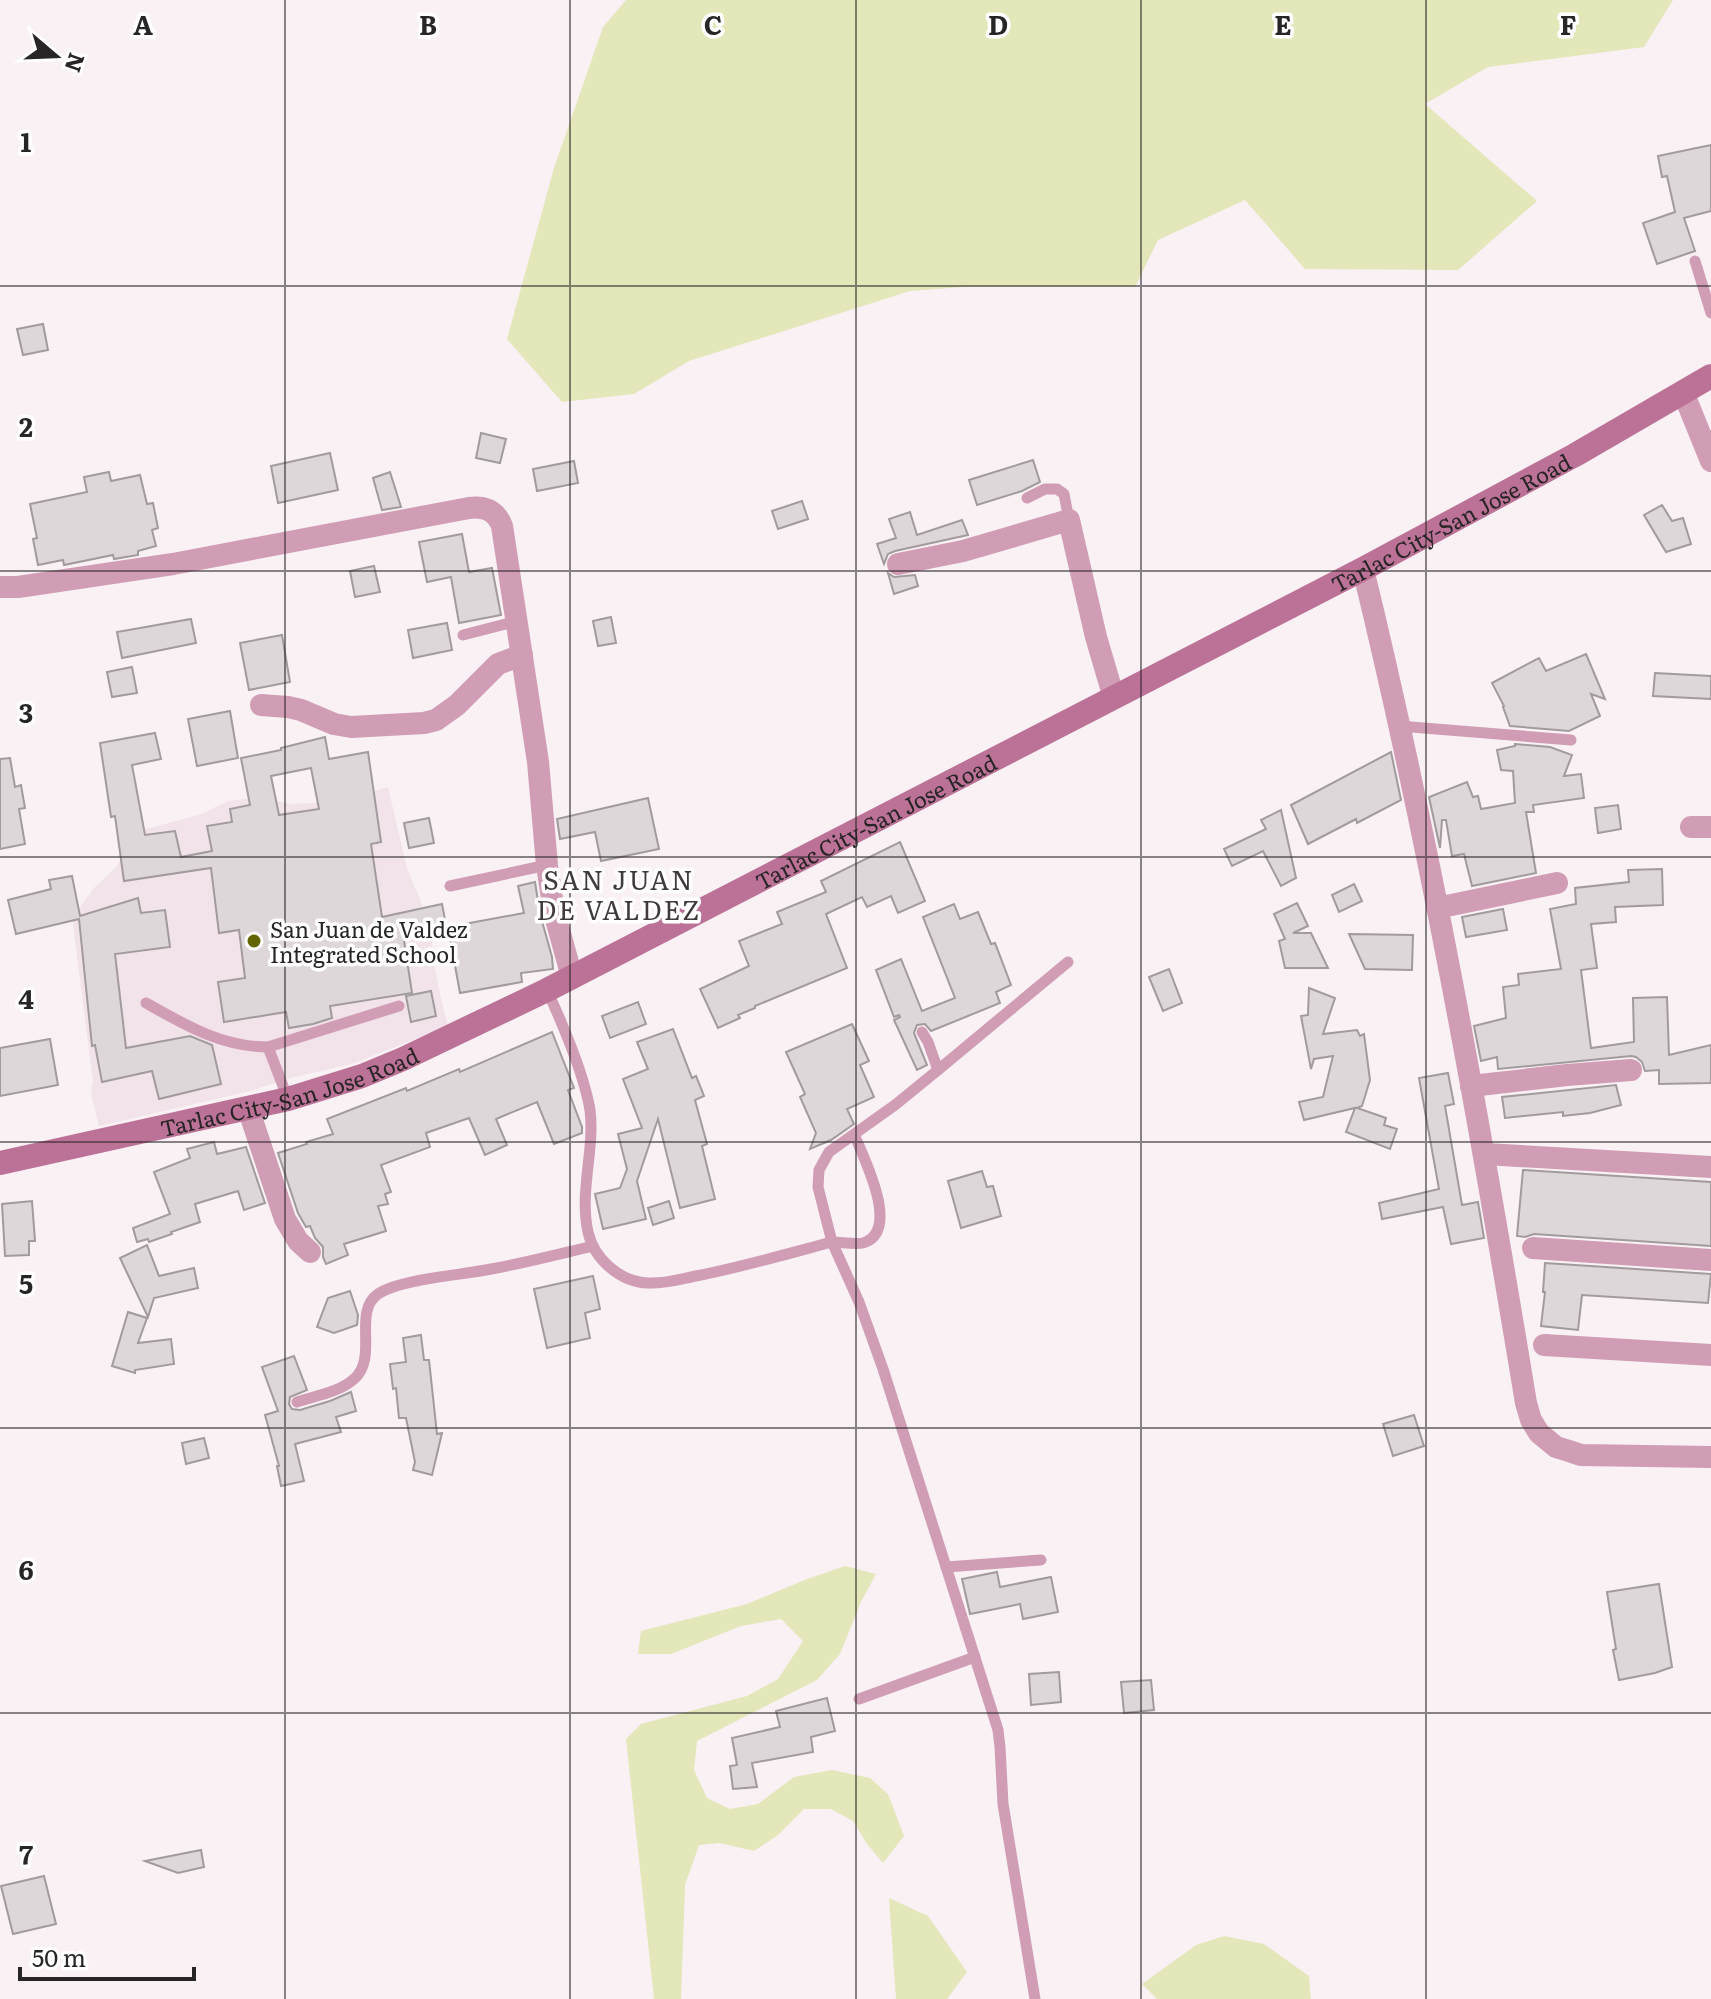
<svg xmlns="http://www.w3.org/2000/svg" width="1711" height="1999" viewBox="0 0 1711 1999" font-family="Literata,serif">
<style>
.built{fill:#f2e2e9}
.green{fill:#e3e7b9}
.building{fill:#ded7da;stroke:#a29b9e;stroke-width:2;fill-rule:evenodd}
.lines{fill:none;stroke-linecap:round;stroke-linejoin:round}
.lane{stroke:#d09db5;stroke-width:11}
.street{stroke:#d09db5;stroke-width:22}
.secondary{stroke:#bc7196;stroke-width:24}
.grid{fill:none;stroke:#282526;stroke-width:2;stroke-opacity:0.55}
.poi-dot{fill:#626500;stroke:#fff;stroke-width:3}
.labels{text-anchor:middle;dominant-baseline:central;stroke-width:7;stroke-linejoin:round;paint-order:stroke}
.street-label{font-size:22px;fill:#282526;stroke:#fff}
.poi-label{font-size:22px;fill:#282526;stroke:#fff;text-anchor:start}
.quarter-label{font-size:26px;letter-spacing:2px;fill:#403a3d;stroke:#fff}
.grid-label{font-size:26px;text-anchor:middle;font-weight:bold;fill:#282526;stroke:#fff;stroke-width:7;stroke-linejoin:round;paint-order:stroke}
</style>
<rect width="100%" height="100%" fill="#f9f1f4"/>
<path class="built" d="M388,787L407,869L431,925L433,958L441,999L448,1026L352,1064L290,1078L247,1092L99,1126L91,1093L93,1081L72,918L94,888L115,868L142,830L199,815L228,801L263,797L290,804L337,802Z"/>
<g class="green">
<path d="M626,0H1673L1644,47L1488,67L1425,104L1537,201L1458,270L1305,269L1245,200L1158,240L1135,287H963L910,291L689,361L634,394L562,402L507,339L554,168L603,27Z"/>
<path d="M845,1566L876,1574L861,1602L840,1654L817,1680L697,1741L694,1770L707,1798L730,1809L758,1804L794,1777L832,1770L870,1778L888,1794L904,1836L883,1863L867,1844L853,1821L831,1809H804L778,1835L754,1851L720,1843L699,1845L685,1885L681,1999H654L626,1739L641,1724L747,1696L778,1679L803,1641L781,1619L741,1626L671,1654H638L641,1631L747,1604L807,1579Z"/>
<path d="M889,1898L928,1916L967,1972L947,1999H896Z"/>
<path d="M1224,1936L1264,1944L1309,1976L1311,1999H1157L1142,1984L1196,1945Z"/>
</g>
<g class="building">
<path d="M1711,145V211L1684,218L1695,251L1657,264L1643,223L1675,212L1667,176L1662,177L1658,156Z"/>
<path d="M43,324L48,350L23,355L17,329Z"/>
<path d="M481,433L506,439L500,463L476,458Z"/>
<path d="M330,453L338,490L278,503L271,466Z"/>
<path d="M1033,460L1040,482L1022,491L977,505L969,480Z"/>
<path d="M574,461L578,483L537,491L533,469Z"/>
<path d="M109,472L111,481L140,475L147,504L153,503L158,528L152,530L156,546L138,551V555L114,559L113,555L64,565L63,560L38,565L33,539L37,538L30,504L87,492L84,477Z"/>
<path d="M390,472L401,507L382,510L373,478Z"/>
<path d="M802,501L808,519L778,529L772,511Z"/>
<path d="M1662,505L1672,521L1683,518L1691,544L1666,552L1644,515Z"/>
<path d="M910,512L917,535L962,520L968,535L895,551L888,554L884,564L877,544L896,538L889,519Z"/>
<path d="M462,534L469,572L492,568L501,615L459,623L451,577L427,582L419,542Z"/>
<path d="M374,566L380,592L355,597L350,571Z"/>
<path d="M888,573L894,577L915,575L918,586L894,594Z"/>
<path d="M611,617L616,643L598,646L593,621Z"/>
<path d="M191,619L196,643L122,658L117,632Z"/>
<path d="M447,623L452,650L413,658L408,630Z"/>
<path d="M282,635L290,682L249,690L240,643Z"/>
<path d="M1586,654L1605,699L1591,694L1600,716L1569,731L1510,726L1503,707L1504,706L1492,683L1539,658L1546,671Z"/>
<path d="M132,667L137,693L112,697L107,672Z"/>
<path d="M1655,673L1711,676V699L1653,696Z"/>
<path d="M230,711L238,758L197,766L188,719Z"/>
<path d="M155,733L161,759L132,765L145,835L175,831L181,857L212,851L207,826L232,822L230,809L250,805L241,758L281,750V748L325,737L329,759L368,752L381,842L371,844L382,917L442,904L446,925L403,934L412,993L330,1006L332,1018L313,1024L289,1028L286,1012L224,1022L218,982L245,978L239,930L219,933L211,868L124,881L115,816L111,817L100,743ZM311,768L319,809L279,815L271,776Z"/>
<path d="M1515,744L1550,747L1572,755L1564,776L1581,774L1584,798L1533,805L1534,812H1526L1536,873L1472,886L1464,854L1452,856L1446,820H1442L1440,848L1429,797L1467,782L1473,797L1478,796L1481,809L1515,803L1513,771L1501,770L1497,750L1515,746Z"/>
<path d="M1391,752L1401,800L1357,823L1356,819L1308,844L1291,805Z"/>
<path d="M10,758L15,787L21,785L25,808L19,809L25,844L0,849V759Z"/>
<path d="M648,798L659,849L601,861L595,832L560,839L557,819Z"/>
<path d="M1618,805L1621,829L1598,833L1595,808Z"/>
<path d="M1281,810L1296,878L1281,886L1263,851L1232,866L1224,849L1266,829L1261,820Z"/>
<path d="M429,818L434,843L409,848L404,823Z"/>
<path d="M900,842L925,901L898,913L891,896L867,907L862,897L826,914L847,968L755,1006V1008L738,1015L740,1018L718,1028L700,989L749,966L739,941L782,924L777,912L826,892L821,881Z"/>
<path d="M1662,869L1663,905L1615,907L1616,922L1591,924L1597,968L1581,970L1591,1048L1634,1042L1633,998L1667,997L1669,1055L1711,1045V1083L1659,1084V1070L1645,1071L1642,1062L1636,1057L1631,1056L1498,1069L1497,1057L1481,1061L1474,1026L1506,1018L1503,987L1519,985L1518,974L1561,969L1550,909L1576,904L1575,888L1629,882L1628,870Z"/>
<path d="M72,876L80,916L138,898L141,913L165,910L170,947L115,954L126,1048L190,1036L212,1045L221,1084L159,1099L152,1071L102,1082L95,1045L92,1046L79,919L16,934L8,900L51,889L49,880Z"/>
<path d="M535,882L540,914L552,957L553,969L521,973L522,982L460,993L448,927L524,913L518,886Z"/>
<path d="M1354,884L1362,901L1339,912L1332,895Z"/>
<path d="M1297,903L1308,926L1293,933H1311L1328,968H1285L1279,941L1285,939L1274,914Z"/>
<path d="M954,904L960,919L978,912L991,944L995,943L1011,985L996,992L1000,1003L931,1031L925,1024L917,1025L914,1033L927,1065L917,1070L894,1020L900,1017L899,1015L894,1017L876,970L901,959L922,1011L955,998L923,917Z"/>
<path d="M1503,909L1507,930L1466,937L1462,917Z"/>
<path d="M1349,934L1413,935L1412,970L1365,969Z"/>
<path d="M1169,969L1182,1003L1163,1011L1149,977Z"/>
<path d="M1309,988L1335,998L1323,1034L1357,1030L1360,1036L1364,1034L1370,1080L1362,1106L1357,1108L1386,1118L1384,1125L1397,1129L1390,1149L1346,1132L1355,1108L1304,1120L1299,1102L1323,1097L1333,1056L1314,1059L1311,1069L1301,1016L1308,1015Z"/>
<path d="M431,991L436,1016L411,1022L406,996Z"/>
<path d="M638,1002L646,1024L610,1038L602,1016Z"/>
<path d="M852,1024L869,1061L860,1065L874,1097L847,1109L854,1124L831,1140L810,1149L816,1133L800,1097L805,1094L786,1052Z"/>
<path d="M673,1029L692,1078L696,1076L704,1096L695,1100L707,1144L702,1146L715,1199L680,1208L658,1119L637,1181L646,1219L603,1229L595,1194L620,1188L627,1169L618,1134L642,1128L623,1079L648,1069L637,1042Z"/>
<path d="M552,1032L574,1088L568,1090L582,1127V1133L554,1144L537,1102L496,1119L507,1145L485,1155L469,1118L426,1133L430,1147L381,1165L391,1192L385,1194L388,1204L378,1206L386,1231L344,1244L348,1255L326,1264L323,1257V1247L315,1238L310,1226L306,1227L298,1213L278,1153L307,1144L306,1142L333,1134L327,1119L406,1088L407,1091L459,1069L460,1072Z"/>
<path d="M50,1039L58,1085L0,1096V1048Z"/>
<path d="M1448,1073L1454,1104L1445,1106L1462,1205L1478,1202L1484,1238L1451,1244L1443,1207L1382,1219L1379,1203L1439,1189L1419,1078Z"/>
<path d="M1616,1085L1621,1105L1590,1113L1563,1116V1112L1505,1118L1502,1097Z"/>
<path d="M214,1142L217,1154L246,1147L265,1203L244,1210L238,1191L195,1204L200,1222L171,1232L172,1234L149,1242L148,1239L137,1242L133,1228L170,1214L154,1172L190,1158L187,1149Z"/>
<path d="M1523,1170L1711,1182V1246L1534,1234L1525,1237L1517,1236Z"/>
<path d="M982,1171L987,1187L993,1186L1001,1216L961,1228L948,1181Z"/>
<path d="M32,1201L35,1241H29V1255L5,1256L2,1204Z"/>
<path d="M669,1201L674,1218L653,1225L648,1208Z"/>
<path d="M147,1245L159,1276L194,1268L198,1288L154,1298L148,1317L120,1258Z"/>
<path d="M1545,1263L1711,1274L1708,1303L1582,1295L1578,1330L1541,1326L1545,1292H1543Z"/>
<path d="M593,1276L600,1309L585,1313L590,1338L547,1348L534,1289Z"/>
<path d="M350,1291L358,1315L357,1325L334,1333L317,1327L328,1298Z"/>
<path d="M128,1312L147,1318L138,1343L171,1339L174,1364L135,1370V1373L112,1366Z"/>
<path d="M421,1335L424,1360H429L437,1434L442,1433L432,1475L413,1470L415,1462L406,1418H399L396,1388L393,1389L390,1364L406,1362L403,1338Z"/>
<path d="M294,1356L307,1390L290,1397L289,1404L292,1409L300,1410L330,1401L351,1392L356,1411L336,1417L341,1432L295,1444L304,1481L281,1486L277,1466H279L265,1415L278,1411L262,1367Z"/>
<path d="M1414,1415L1424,1446L1393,1456L1383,1424Z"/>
<path d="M204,1438L209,1458L186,1464L182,1443Z"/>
<path d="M997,1572L1000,1587L1051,1577L1058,1612L1023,1619L1020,1604L970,1614L962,1579Z"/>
<path d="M1659,1584L1672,1667L1655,1673L1619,1680L1613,1650L1616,1649L1607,1592Z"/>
<path d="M1059,1672L1061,1702L1031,1705L1029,1674Z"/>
<path d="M1151,1680L1154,1710L1124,1713L1121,1682Z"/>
<path d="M827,1698L835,1731L811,1737L813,1752L752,1763L757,1787L733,1789L730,1766L737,1765L732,1738L780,1727L776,1711Z"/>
<path d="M201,1850L204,1867L178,1873L145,1861Z"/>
<path d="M44,1876L56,1924L13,1934L1,1886Z"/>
</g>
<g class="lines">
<g class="lane">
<path d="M1695,261L1711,313"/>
<path d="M1027,498L1045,489H1057L1064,494L1069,520"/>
<path d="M463,635L517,621"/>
<path d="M1399,726L1571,740"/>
<path d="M450,886L547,865"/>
<path d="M547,990C563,1025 584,1073 590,1110C595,1150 579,1191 588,1232C594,1259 620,1282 648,1283C664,1284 681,1279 696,1276C742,1267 787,1254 832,1242L859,1302L883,1369L998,1730L1000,1747L1003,1804L1035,1999"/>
<path d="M146,1003C185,1025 222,1047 268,1047L399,1006"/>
<path d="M922,1032L928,1042L938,1070"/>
<path d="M268,1047L288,1099"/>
<path d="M854,1134C863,1157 902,1231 863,1243C854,1245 841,1242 832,1242L818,1187L819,1170L829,1152L895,1105L938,1070L1068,962"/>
<path d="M297,1402C315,1396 340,1392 354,1379C379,1358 352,1312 378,1294C400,1279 463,1275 491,1269C525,1263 559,1254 593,1246"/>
<path d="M946,1567L1041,1560"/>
<path d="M859,1699L975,1657"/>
</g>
<g class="street">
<path d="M1683,392L1711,461"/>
<path d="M898,564L963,551L1069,520L1096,637L1114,698"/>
<path d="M1363,569C1430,844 1480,1124 1526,1403L1531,1420L1539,1433L1556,1447L1569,1451L1581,1455L1711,1457"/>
<path d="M0,587H18L173,564L469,508C485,506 496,511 502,526L538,762L547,865L554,912L572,977"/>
<path d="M261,705L288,707L301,710L334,724L351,727L424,723L436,720L457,705L498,664L522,655"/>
<path d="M1691,827H1711"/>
<path d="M1437,908L1557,883"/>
<path d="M1471,1086L1567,1075L1631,1070"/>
<path d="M248,1108L285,1219L298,1241L310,1252"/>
<path d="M1485,1154L1711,1167"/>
<path d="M1533,1248L1711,1260"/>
<path d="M1544,1345L1711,1355"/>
</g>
<path class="secondary" id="s1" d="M0,1163L288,1099L362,1076L403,1059L547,990L1363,569L1575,455L1711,376"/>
</g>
<path class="grid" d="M285,0V1999M570,0V1999M856,0V1999M1141,0V1999M1426,0V1999M0,286H1711M0,571H1711M0,857H1711M0,1142H1711M0,1428H1711M0,1713H1711"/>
<circle class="poi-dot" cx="254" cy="941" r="8"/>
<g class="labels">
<g class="street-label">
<text stroke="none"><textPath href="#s1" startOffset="1594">Tarlac City-San Jose Road</textPath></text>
<text stroke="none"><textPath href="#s1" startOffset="946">Tarlac City-San Jose Road</textPath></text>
<text stroke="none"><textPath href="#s1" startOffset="298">Tarlac City-San Jose Road</textPath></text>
</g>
<g class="poi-label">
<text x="270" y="928">San Juan de Valdez<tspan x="270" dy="25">Integrated School</tspan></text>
</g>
<g class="quarter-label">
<text x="619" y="878">SAN JUAN<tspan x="619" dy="30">DE VALDEZ</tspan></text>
</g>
</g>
<g class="grid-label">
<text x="143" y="35">A</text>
<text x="428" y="35">B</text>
<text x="713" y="35">C</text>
<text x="998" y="35">D</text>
<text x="1283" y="35">E</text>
<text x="1568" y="35">F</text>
<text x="26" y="152">1</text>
<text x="26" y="437">2</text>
<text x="26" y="723">3</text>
<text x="26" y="1009">4</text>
<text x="26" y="1294">5</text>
<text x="26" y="1580">6</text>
<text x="26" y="1865">7</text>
</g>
<g transform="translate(56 56) rotate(109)" stroke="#ffffff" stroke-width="6" paint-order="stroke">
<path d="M0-6L14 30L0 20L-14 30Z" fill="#282526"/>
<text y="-12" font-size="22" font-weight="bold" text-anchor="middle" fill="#282526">N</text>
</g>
<path d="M20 1967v12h174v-12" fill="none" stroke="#282526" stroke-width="4"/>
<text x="32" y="1967" font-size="24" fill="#282526" stroke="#ffffff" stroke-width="6" paint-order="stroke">50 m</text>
</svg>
